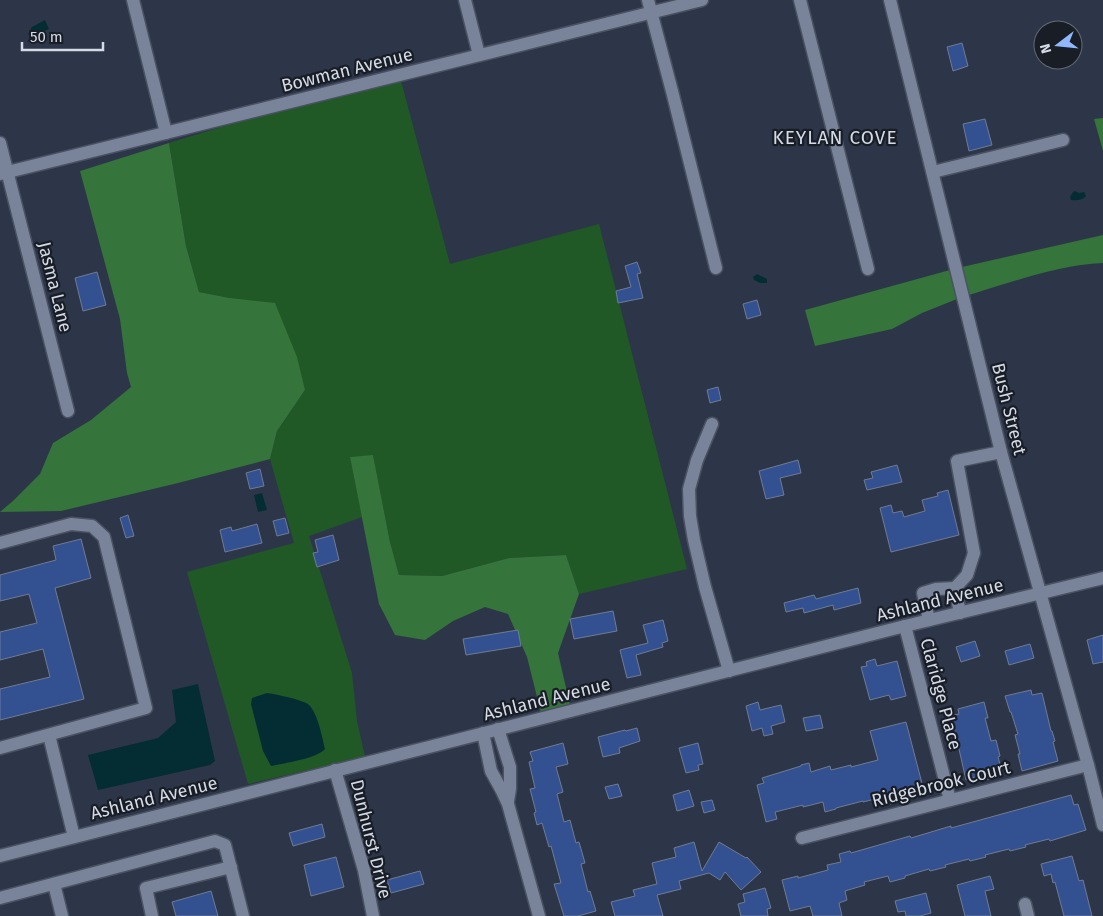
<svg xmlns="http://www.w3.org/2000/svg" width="1103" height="916" viewBox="0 0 1103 916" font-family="'Fira Sans',sans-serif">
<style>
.green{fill:#205926}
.forest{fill:#35743a}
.water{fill:#032d33}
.building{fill:#335191;stroke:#707b91}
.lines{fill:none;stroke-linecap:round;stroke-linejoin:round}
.minor-casing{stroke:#4a5262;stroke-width:15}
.minor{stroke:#79849a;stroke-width:12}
.labels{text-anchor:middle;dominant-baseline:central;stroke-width:4.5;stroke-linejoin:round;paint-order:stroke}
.street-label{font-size:18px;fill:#d4dae6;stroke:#191e26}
.neighbourhood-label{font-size:19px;letter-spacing:1px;fill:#d4dae6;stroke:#191e26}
</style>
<rect width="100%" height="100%" fill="#2d3649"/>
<path class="green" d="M401,81L450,264L599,224L687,569L579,594L566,555L509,558L442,576L399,575L390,542L373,456L350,457L362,517L309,536L352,673L357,721L365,757L248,784L187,572L294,543L270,459L277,431L305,390L230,298L199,292L186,246L169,143L247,119Z"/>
<g class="forest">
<path d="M1103,118V151L1094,119Z"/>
<path d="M169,143L186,246L199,292L230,298L275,303L297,357L305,390L277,431L270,459L178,483L61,511L0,512L14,500L40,474L53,443L91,420L131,387L127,373L120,319L80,171Z"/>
<path d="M1103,235V263C1057,265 1013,282 969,295L962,267Z"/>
<path d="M950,270L957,299L922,313L892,329L815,346L805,310Z"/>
<path d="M373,455L390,542L399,575L442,576L509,558L566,555L579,594L558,653L570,705L541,713L527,657L508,614L485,607L453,621L425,640L395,635L379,604L350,457Z"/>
</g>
<g class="water">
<path d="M45,20L49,29L38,34L35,39L28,34L32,27Z"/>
<path d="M1075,191L1079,193L1084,192L1086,196C1083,200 1076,201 1071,200L1070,197L1073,192Z"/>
<path d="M757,274L767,279V283H760L754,280L753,277Z"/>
<path d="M262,493L267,510L258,512L254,495Z"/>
<path d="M198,684L215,761L210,765L98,790L88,755L158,738L176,722L172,690Z"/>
<path d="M267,693C275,694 304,700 309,705C318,714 322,737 325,749C316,759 284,763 271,766L263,751L251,704L252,698Z"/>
</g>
<g class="building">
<path d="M962,43L968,66L953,71L947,47Z"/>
<path d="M985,119L992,145L969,151L963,124Z"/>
<path d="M637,262L641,273L637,274L643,298L618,303L616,291L631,287L625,266Z"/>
<path d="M97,272L106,305L83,311L75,278Z"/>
<path d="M757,300L761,315L747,319L743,304Z"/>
<path d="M718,387L721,400L710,403L707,390Z"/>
<path d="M798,460L801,473L780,478L784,495L766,499L759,471Z"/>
<path d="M897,465L902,482L867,490L864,480L873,478L871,472Z"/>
<path d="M260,469L264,486L250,489L246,473Z"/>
<path d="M948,490L959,535L891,552L880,508L891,505L893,513L902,511L904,517L925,511L922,500L938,496L937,493Z"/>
<path d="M128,515L134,536L126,538L120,518Z"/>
<path d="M285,518L289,533L277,536L273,521Z"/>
<path d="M257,524L262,543L225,552L220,530L231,527L232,531Z"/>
<path d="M333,535L339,560L317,567L313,553L318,552L315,540Z"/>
<path d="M81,539L91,578L55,588L84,699L0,720V689L50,677L43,649L0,660V632L37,623L29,594L0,601V575L56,560L53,546Z"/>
<path d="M858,588L861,603L834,610L833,605L804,613L803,608L786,612L784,603L814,595L816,599Z"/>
<path d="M613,611L617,631L574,639L570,619Z"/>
<path d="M663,620L668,641L662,643L663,647L636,655L641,675L627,678L620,650L648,643L643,625Z"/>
<path d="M518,630L521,646L466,655L463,639Z"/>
<path d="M1103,635V662L1093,664L1087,640Z"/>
<path d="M975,641L980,656L961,662L956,647Z"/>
<path d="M1030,644L1034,658L1009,665L1005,651Z"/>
<path d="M875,659L877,666L897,661L906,696L891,700L889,695L870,700L861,667L867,666L866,662Z"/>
<path d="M1031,690L1032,695L1042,693L1051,731H1052L1055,741L1053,742L1058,761L1022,771L1018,754H1020L1015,735L1018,734L1011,712H1010L1005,696Z"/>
<path d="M758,702L760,710L781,705L785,722L771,726L773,734L764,736L762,728L752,731L746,706Z"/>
<path d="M984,702L988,718H985L991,741L996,740L1000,756L998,757L1003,775L977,782L975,777L966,780L954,727L952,728L949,716L959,714L958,709Z"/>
<path d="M820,715L823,728L806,731L803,718Z"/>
<path d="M906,722L924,791L914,793L915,797L890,804L887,796L863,802V801L836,808V809L825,812L823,802L803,807V805L775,812L777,819L766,822L757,785L764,783L762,778L801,766V765L809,763L811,772L830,766L831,770L851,765V767L878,760L870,731Z"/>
<path d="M637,728L640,741L619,748L620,753L603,757L598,737L625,730L626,731Z"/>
<path d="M563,743L568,764L556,767L563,792L557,794L564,822L570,820L576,843L579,842L585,863L581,864L588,892L590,891L596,911L578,916H564L554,884L561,883L551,846L549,847L542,823L537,825L534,813L536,812L530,789L535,788L529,762L533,761L530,752Z"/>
<path d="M698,743L703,764L698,765L699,770L686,773L679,748Z"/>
<path d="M618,784L622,796L609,799L605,787Z"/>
<path d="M689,790L694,806L677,811L673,795Z"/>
<path d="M1071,795L1074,805L1078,804L1086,830L1050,841L1049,839L1025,845L1026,847L1010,851L1009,849L985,855L986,857L970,861L969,859L945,865L946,867L930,871L929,869L905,876V878L890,882L888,876L864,882L865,885L845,891L847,900L839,903L842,916H813L810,906L790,911L782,880L798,876V878L828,870L827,865L841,862L839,854L850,851L851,853L910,836L911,838L951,826V828Z"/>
<path d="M712,800L715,810L704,813L701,802Z"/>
<path d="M322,824L325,837L293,846L289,833Z"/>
<path d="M694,842L702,871L719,842L746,858L747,857L761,872L741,890L725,872L720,880L709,873L679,881L681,889L657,895L663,916H615L611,902L635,896L633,890L657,884L652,863L676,857L674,848Z"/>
<path d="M1072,856L1079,881L1083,880L1092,916H1064L1055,882L1053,883L1051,874L1044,876L1041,864Z"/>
<path d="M336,857L344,887L311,896L304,865Z"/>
<path d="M420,871L424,884L391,893L387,880Z"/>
<path d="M990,876L994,889L985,891L991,916H965L957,885Z"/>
<path d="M765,888L771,908L767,909L768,916H741L738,904L745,902L743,894Z"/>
<path d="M211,891L218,916H176L172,902Z"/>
<path d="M926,893L931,913L920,916H906L905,911L898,912L895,901Z"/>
</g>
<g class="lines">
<defs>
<g id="minor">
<path d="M133,0L166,133"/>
<path d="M465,0L479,55"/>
<path d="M648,0L673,95L716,268"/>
<path d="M800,0L868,269"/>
<path d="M890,0L1001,452L1088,765L1103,825"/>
<path d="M0,143L68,411"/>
<path d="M933,172L1063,140"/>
<path d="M0,174L702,0"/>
<path d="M712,424L697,460L689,489L690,516L694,540L705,587L729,671"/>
<path d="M0,543L71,524L92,526L104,537L146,708L0,748"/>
<path d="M960,613L955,588L967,575L974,553L957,461L1001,452"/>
<path d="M929,620L923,593L936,589L955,588"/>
<path d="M905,626L950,800"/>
<path d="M498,729L510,767V789L508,801"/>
<path d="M483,733L491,771L502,791L508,804L539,916"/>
<path d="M49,735L74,837"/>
<path d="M335,770L364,870L373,916"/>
<path d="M802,838L1088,765"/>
<path d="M0,856L905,626L1103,578"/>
<path d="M54,884L62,916"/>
<path d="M0,898L215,841L225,845L243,916"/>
<path d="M1025,904L1028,916"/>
<path d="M152,916L146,888L231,867"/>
</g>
</defs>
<use href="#minor" class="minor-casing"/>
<use href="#minor" class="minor"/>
</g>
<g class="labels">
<g class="street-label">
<text transform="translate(347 70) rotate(-14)">Bowman Avenue</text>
<text transform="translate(55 287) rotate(76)">Jasma Lane</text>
<text transform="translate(1009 409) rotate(76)">Bush Street</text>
<text transform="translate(940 600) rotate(-14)">Ashland Avenue</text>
<text transform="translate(941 694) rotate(75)">Claridge Place</text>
<text transform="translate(547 699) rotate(-14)">Ashland Avenue</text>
<text transform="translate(941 784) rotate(-14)">Ridgebrook Court</text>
<text transform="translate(154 798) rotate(-14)">Ashland Avenue</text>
<text transform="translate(371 839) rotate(76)">Dunhurst Drive</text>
</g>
<g class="neighbourhood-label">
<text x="835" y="137">KEYLAN COVE</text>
</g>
</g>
<g transform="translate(1058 45) rotate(254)"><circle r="24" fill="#191e26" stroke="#646973"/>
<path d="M0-4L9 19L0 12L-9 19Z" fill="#91b8fd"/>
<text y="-8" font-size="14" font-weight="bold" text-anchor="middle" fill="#d4dae6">N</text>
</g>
<path d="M22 42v8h81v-8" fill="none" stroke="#d4dae6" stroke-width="2.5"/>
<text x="30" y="42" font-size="15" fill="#d4dae6" stroke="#191e26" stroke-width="4" paint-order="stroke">50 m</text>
</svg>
